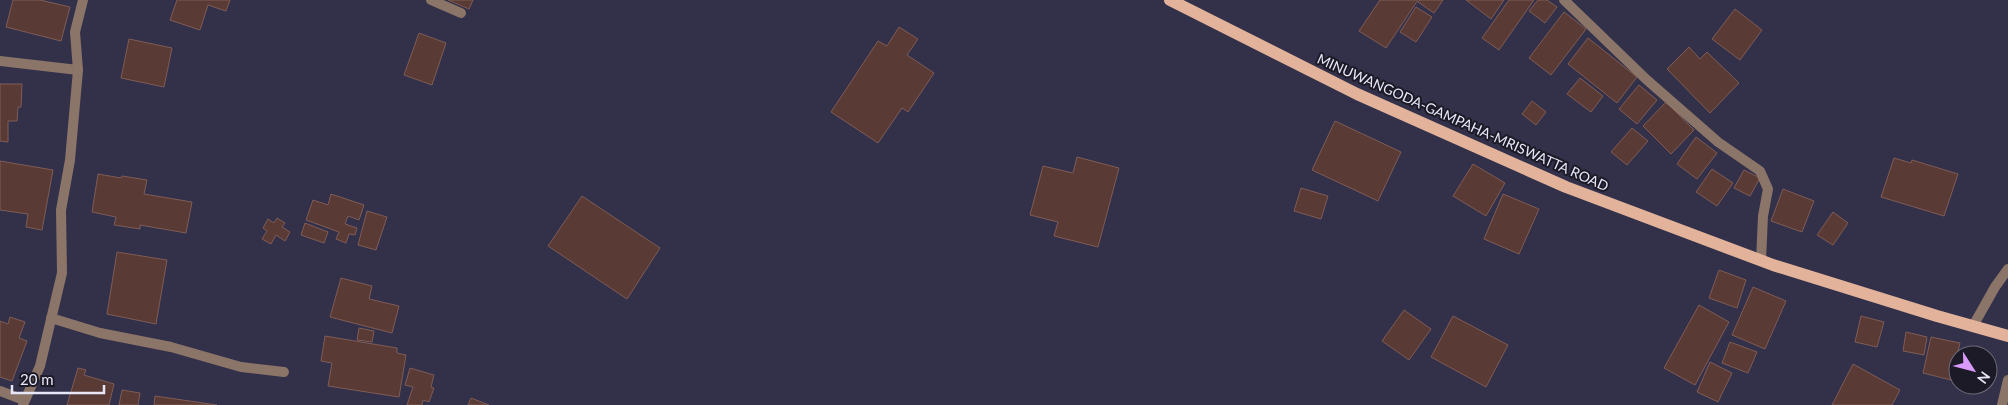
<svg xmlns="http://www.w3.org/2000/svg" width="2008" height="405" viewBox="0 0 2008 405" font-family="Lato,sans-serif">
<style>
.building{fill:#5a3a35;stroke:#7f5c56}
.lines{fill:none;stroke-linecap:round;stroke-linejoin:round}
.lane{stroke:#8b7468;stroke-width:10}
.street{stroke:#8b7468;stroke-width:10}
.primary{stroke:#e2b39a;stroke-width:12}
.labels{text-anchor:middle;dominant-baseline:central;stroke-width:4;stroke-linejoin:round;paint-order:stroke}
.street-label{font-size:14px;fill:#e8e7f9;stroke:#1b1a26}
</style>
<rect width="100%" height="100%" fill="#33304a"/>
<g class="building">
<path d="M13,0H40L70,7L61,41L6,27Z"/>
<path d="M177,0H230L226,11L208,5L200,30L170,20Z"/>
<path d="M448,0H473L469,9Z"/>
<path d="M1380,0H1418L1386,48L1359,31Z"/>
<path d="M1420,0H1443L1434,13L1418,2Z"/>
<path d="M1466,0H1504L1491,19Z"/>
<path d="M1509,0H1534L1499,50L1482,38Z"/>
<path d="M1538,0H1547L1557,7L1545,23L1529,11Z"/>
<path d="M1416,7L1432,17L1416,42L1400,32Z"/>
<path d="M1735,9L1762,30L1740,60L1712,39Z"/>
<path d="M1564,12L1586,29L1551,75L1529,58Z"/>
<path d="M899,27L918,39L907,55L934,73L908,112L902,108L878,143L831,112L878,41L887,46Z"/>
<path d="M419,33L446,43L432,85L404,75Z"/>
<path d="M1588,38L1637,77L1617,103L1568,64Z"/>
<path d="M129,39L172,48L164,87L121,78Z"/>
<path d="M1689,47L1700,59L1707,52L1739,83L1710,113L1667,69Z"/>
<path d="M1580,78L1603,96L1591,112L1567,94Z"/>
<path d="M0,84H22L21,107H18L17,121H8V142L0,141Z"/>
<path d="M1639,85L1657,100L1637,124L1619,109Z"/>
<path d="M1532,101L1546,112L1536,125L1522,114Z"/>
<path d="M1666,102L1694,130L1671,154L1643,126Z"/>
<path d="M1335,121L1401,152L1378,201L1312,170Z"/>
<path d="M1632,128L1648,141L1627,165L1611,152Z"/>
<path d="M1696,137L1717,153L1697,179L1677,164Z"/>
<path d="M1077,157L1119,168L1098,247L1054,236L1058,222L1030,215L1043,166L1073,173Z"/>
<path d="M1894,158L1911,163L1912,160L1958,174L1944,216L1881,197Z"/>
<path d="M0,161L53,170L42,230L26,227L28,214L0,210Z"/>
<path d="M1473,164L1505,183L1486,216L1453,196Z"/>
<path d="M1712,169L1733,183L1717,206L1696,192Z"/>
<path d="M1744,170L1760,178L1750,196L1734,188Z"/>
<path d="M98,174L121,178L122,176L147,180L144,194L192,202L186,233L140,225V229L114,225L116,217L92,212Z"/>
<path d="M1301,188L1328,196L1321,219L1294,211Z"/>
<path d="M1783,189L1814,201L1802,232L1771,221Z"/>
<path d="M331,194L364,205L359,220L348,216L345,224L357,228L355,235L349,234L346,243L336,239L339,232L306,220L313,200L328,205Z"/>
<path d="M1503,194L1539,209L1519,254L1484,239Z"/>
<path d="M582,196L660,248L627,299L548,246Z"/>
<path d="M367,211L387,217L376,250L358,245Z"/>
<path d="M1833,212L1848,223L1833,245L1817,235Z"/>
<path d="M277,218L285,223L282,227L290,232L285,241L276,235L271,244L262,239L267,231L263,228L268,219L274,223Z"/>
<path d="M305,223L328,232L324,243L301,235Z"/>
<path d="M117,252L167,260L156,324L107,314Z"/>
<path d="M1719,270L1746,280L1737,308L1709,298Z"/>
<path d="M341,278L372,286L369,299L399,306L392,333L330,317Z"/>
<path d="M1753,287L1786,301L1765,349L1732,335Z"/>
<path d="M1699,305L1729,322L1695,385L1664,368Z"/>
<path d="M1404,310L1431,329L1409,360L1382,341Z"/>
<path d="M1453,316L1508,345L1486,387L1431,357Z"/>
<path d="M1861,316L1884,322L1877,347L1855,342Z"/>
<path d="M10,317L25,322L19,338L27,341L12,381L0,377V321L8,324Z"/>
<path d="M359,328L374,331L372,342L357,340Z"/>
<path d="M1906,332L1927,337L1924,355L1903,351Z"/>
<path d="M325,336L397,348V353L406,355L399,397L328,386L332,363L321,361Z"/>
<path d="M1931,337L1960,343L1951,380L1923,373Z"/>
<path d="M1730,342L1757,352L1748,373L1722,363Z"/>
<path d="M1710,362L1732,373L1718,402L1697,392Z"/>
<path d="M1853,364L1900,390L1892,405H1832Z"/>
<path d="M78,368L86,370L84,375L114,384L109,405H67Z"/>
<path d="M410,368L434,375L431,387L434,388L429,402L423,400L422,405H407L413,387L405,385Z"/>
<path d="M122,390L140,393L138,405H119Z"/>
<path d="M155,396L217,405H154Z"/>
<path d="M471,398L489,405H468Z"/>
</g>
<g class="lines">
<g class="lane">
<path d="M1564,0L1647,80L1718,142L1760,171L1768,189L1763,216L1761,261"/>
<path d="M51,318L100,333L171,347L241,367L284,372"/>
</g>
<g class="street">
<path d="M431,0L461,13"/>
<path d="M0,61L78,70"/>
<path d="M1973,326L1995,287L2008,269"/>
<path d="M0,391L24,400"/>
<path d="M23,405L40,366L62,273L61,210L70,160L78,70L75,32L83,0"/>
<path d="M2002,405L2008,380"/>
</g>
<path class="primary" d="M1170,0L1357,94L1566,187L1773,265L1937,316L2008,336"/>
</g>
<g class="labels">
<g class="street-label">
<text transform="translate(1463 122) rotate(24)">MINUWANGODA-GAMPAHA-MRISWATTA ROAD</text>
</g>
</g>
<g transform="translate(1973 370) rotate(126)"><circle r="24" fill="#1b1a26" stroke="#6d6c7a"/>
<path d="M0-4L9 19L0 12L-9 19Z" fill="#d89af8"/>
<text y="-8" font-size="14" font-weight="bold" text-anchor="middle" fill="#e8e7f9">N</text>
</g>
<path d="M12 385v8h92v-8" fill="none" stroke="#e8e7f9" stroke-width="2.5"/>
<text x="20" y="385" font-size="15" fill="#e8e7f9" stroke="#1b1a26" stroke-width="4" paint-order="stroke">20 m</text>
</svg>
